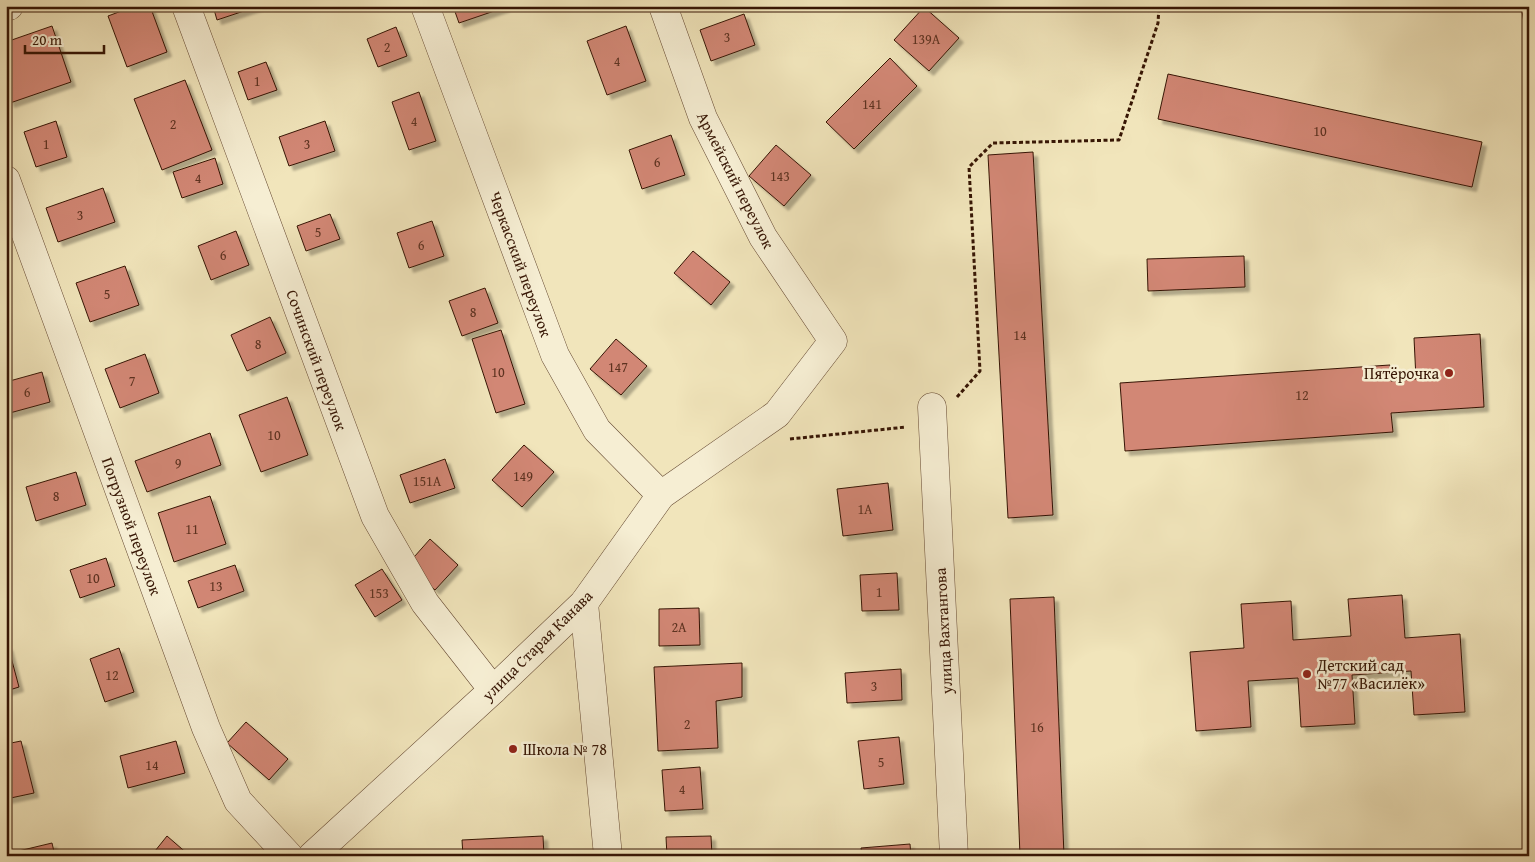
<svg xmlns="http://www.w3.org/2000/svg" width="1535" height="862" viewBox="0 0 1535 862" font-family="'Gentium Book Plus',serif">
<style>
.building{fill:#d28775;stroke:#361504;filter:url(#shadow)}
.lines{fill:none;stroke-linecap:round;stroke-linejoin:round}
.minor-casing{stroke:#654932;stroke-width:29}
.path{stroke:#361504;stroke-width:3;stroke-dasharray:4 2.5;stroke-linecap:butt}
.minor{stroke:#f6eed3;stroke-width:28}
.poi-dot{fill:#8f2418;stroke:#f6eed3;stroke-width:2}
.labels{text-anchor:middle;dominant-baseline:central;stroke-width:5;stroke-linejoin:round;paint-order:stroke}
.number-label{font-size:14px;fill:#5d3220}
.street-label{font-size:16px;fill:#361504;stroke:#f6eed3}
.poi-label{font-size:16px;fill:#361504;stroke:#f6eed3;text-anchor:start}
</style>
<defs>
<filter id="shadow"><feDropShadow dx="4.5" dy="4.5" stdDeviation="1" flood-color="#0004"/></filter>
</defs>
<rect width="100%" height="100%" fill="#f1e5bb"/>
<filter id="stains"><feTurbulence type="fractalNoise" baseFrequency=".004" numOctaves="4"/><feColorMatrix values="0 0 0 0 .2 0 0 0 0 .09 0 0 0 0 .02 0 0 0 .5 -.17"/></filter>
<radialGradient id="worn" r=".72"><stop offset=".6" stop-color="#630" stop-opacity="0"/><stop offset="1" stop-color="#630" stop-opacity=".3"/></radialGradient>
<g class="building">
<path d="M135,6H150L167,52L127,67L108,16Z"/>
<path d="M213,6H259L217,20Z"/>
<path d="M453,6H505L506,7L459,23Z"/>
<path d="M1521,6H1529V22L1524,23Z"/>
<path d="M924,7L959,38L929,71L894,40Z"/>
<path d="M744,14L755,45L711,61L700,30Z"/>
<path d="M52,26L71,82L10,103L6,91V42Z"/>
<path d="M626,26L646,81L607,95L587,41Z"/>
<path d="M396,27L407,56L378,67L367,39Z"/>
<path d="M890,58L917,86L854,149L826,122Z"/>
<path d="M266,62L277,90L248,100L238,72Z"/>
<path d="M1168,74L1482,142L1472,187L1158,119Z"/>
<path d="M185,80L212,150L162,170L134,99Z"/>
<path d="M419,92L436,141L409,150L392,102Z"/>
<path d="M56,121L67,157L36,167L24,132Z"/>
<path d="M325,121L335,151L289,166L279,137Z"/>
<path d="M671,135L685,175L642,189L629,150Z"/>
<path d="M776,145L811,175L784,206L749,176Z"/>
<path d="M1033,152L1053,515L1008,518L988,155Z"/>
<path d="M215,158L223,184L182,198L173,172Z"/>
<path d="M103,188L115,222L58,242L46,208Z"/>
<path d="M330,214L340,239L306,251L297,226Z"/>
<path d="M432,221L444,256L409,268L397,233Z"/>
<path d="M236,231L249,265L211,280L198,246Z"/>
<path d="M693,251L730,282L711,305L674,273Z"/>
<path d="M1244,256L1245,287L1148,291L1147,259Z"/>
<path d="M125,266L139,305L90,322L76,283Z"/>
<path d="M485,288L498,323L462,336L449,301Z"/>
<path d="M270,317L286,353L247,371L231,335Z"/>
<path d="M501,330L525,404L496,413L472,339Z"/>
<path d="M1480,334L1484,407L1391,413L1393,432L1125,451L1120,383L1390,365L1391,381L1416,379L1414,338Z"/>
<path d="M616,339L647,366L621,395L590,369Z"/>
<path d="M145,354L159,393L120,408L105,369Z"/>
<path d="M42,372L50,402L6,414V382Z"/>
<path d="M287,397L308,455L261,472L239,415Z"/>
<path d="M210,433L221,465L147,492L135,461Z"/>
<path d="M524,445L554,472L522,507L492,480Z"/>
<path d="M445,459L455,488L410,503L400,475Z"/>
<path d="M76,472L86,505L36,521L26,487Z"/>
<path d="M888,483L893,530L843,536L837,489Z"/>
<path d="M210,496L226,544L174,562L158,513Z"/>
<path d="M430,539L458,565L435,590L407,565Z"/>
<path d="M106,558L115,586L80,598L70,570Z"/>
<path d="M235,565L244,591L198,608L188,581Z"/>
<path d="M382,569L402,600L375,617L355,585Z"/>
<path d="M897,573L899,610L862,611L860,575Z"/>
<path d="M1402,595L1405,638L1460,634L1465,712L1414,715L1411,671L1352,675L1355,724L1301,727L1298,678L1248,681L1251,727L1196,731L1190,652L1244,648L1241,604L1291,601L1293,640L1351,636L1348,599Z"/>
<path d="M1054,597L1064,856H1020L1010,599Z"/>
<path d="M699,608L700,645L659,646V609Z"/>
<path d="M8,646L19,687L6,691V647Z"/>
<path d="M119,648L134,692L105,702L90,659Z"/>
<path d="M742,663V697L716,701L718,748L658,751L654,667Z"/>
<path d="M901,669L902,700L847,703L845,673Z"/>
<path d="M246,722L288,759L269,780L227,743Z"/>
<path d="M899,737L904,784L864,789L858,741Z"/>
<path d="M21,741L34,793L6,799V744Z"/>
<path d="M176,741L185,773L128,788L120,756Z"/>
<path d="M700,767L703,809L665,811L662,770Z"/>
<path d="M167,836L190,856H151Z"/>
<path d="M543,836L544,856H463L462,840Z"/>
<path d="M711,836L712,856H667L666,837Z"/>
<path d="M52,843L55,856H6V854Z"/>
<path d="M910,844L911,856H862L861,848Z"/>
</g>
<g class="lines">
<defs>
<g id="minor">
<path d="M186,6L375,516L425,603L493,690"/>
<path d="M425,6L555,355L597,430L661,495"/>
<path d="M6,7L9,6"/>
<path d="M6,180L206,728L238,801L289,856"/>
<path d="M932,407L954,856"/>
<path d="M584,603L608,856"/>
<path d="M312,856L493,690L584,603L661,495L777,414L833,341L763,237L703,118L663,6"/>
</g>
</defs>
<use href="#minor" class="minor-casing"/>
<g class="path">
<path d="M957,397L980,371L969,167L993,143L1119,140L1158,23L1159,6"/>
<path d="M790,439L906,427"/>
</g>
<use href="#minor" class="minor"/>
</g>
<g class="poi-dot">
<circle cx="1449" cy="373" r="5"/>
<circle cx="1307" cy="674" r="5"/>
<circle cx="513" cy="749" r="5"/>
</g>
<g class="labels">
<g class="number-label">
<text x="727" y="37">3</text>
<text x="926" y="39">139А</text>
<text x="387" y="47">2</text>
<text x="617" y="61">4</text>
<text x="257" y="81">1</text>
<text x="872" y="104">141</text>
<text x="414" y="121">4</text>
<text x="173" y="124">2</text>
<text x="1320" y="131">10</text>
<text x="46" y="144">1</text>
<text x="307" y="144">3</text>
<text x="657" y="162">6</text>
<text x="780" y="176">143</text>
<text x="198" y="178">4</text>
<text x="80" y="215">3</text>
<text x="318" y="232">5</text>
<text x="421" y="245">6</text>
<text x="223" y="255">6</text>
<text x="107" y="294">5</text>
<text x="473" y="312">8</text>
<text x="1020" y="335">14</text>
<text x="258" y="344">8</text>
<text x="618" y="367">147</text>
<text x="498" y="372">10</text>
<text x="132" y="381">7</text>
<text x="27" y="392">6</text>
<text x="1302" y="395">12</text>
<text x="274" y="435">10</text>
<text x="178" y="463">9</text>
<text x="523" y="476">149</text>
<text x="427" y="481">151А</text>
<text x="56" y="496">8</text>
<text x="865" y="509">1А</text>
<text x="192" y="529">11</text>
<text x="93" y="578">10</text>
<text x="216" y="586">13</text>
<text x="879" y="592">1</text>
<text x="379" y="593">153</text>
<text x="679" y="627">2А</text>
<text x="112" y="675">12</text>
<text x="874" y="686">3</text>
<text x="687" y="724">2</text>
<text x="1037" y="727">16</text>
<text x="881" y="762">5</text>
<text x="152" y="765">14</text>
<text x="682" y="789">4</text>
</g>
<g class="street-label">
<text transform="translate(736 180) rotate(63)">Армейский переулок</text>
<text transform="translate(521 264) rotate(70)">Черкасский переулок</text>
<text transform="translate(317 360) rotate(70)">Сочинский переулок</text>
<text transform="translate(132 526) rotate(70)">Погрузной переулок</text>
<text transform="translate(943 631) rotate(-93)">улица Вахтангова</text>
<text transform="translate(537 645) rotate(-45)">улица Старая Канава</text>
</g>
<g class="poi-label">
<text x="1439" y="373" text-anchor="end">Пятёрочка</text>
<text x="1317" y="665">Детский сад<tspan x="1317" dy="18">№77 «Василёк»</tspan></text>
<text x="523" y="749">Школа № 78</text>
</g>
</g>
<rect width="1535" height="862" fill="none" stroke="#f1e5bb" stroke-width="25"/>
<rect x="8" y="8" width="1520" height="847" fill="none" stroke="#361504" stroke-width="2.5"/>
<rect x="12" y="12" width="1510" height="837" fill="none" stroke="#361504"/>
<path d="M25 45v8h79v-8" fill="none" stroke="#361504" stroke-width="2.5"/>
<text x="32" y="45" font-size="15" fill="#361504" stroke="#f6eed3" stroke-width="4" paint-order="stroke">20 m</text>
<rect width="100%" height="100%" filter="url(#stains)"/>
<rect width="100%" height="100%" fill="url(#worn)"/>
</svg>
